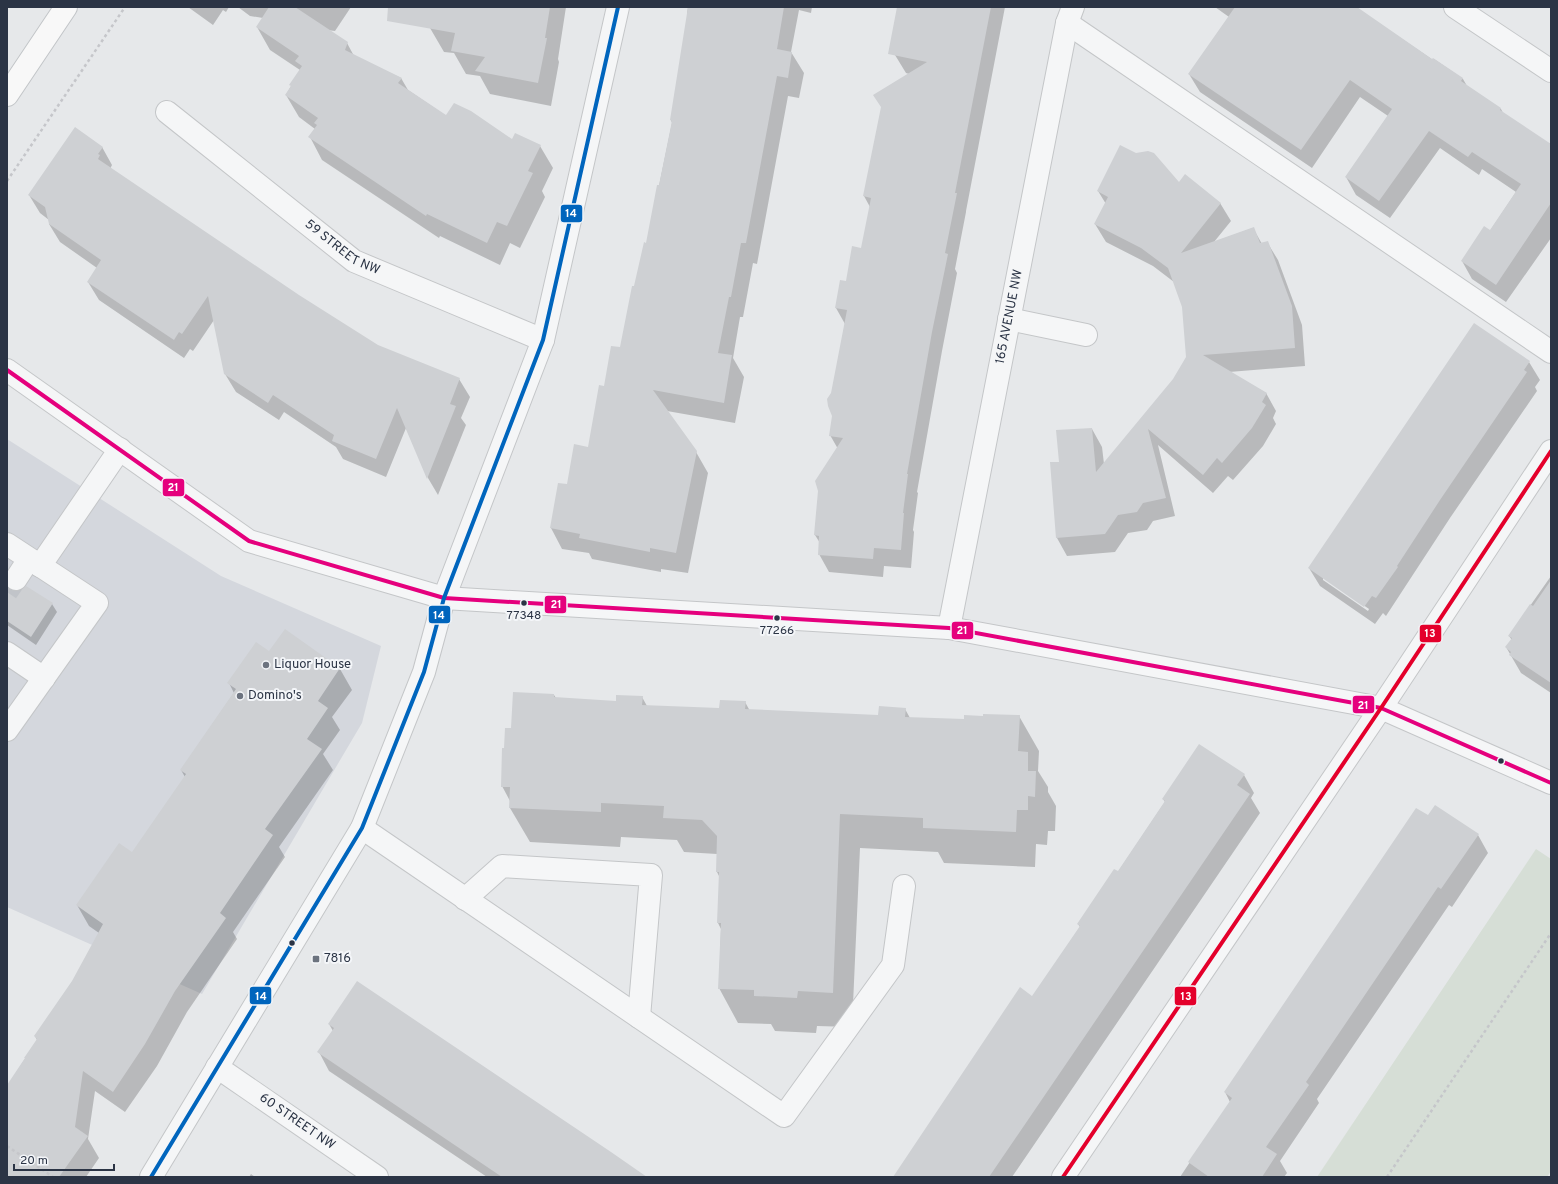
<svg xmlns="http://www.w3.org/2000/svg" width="1558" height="1184" viewBox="0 0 1558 1184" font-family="Overpass,sans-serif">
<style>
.built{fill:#d4d7dd}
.green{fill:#d6ded6}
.shadow{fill:#0003;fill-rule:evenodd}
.building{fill:#ced0d3}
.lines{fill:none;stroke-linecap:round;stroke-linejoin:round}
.minor-tunnel{stroke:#c1c4c9;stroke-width:22;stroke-dasharray:22 11;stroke-linecap:butt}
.minor-casing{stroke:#c4c6c8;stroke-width:24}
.major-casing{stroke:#c2c5c8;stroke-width:24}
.path{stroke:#c5c6ca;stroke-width:2.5;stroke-dasharray:3 3;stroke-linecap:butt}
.minor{stroke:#f5f6f7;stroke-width:22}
.major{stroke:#f8f8f8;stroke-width:22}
.bus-1-casing{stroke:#f4f6f9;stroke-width:7}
.bus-2-casing{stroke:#f4f6f9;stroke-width:7}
.bus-3-casing{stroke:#f4f6f9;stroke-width:7}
.bus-1{stroke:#e5007d;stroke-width:4}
.bus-2{stroke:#0065bd;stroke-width:4}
.bus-3{stroke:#e4002b;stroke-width:4}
.bus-dot{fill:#2b3445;stroke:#f4f6f9;stroke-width:1.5}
.poi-dot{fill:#6c737f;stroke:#f4f6f9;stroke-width:1.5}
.labels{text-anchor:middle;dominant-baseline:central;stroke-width:4;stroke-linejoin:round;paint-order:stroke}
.bus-label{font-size:12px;fill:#2b3445;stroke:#f4f6f9}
.street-label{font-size:13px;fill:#2b3445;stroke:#f4f6f9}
.poi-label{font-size:13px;fill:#2b3445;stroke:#f4f6f9;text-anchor:start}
.line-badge{stroke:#f4f6f9;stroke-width:1.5}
.badge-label{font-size:11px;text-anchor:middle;font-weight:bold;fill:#fff}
</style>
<rect width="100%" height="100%" fill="#e6e8ea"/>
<path class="built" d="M7,439L221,576L381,646L362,723L202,994L7,907Z"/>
<path class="green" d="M1536,849L1551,859V1171L1547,1177H1317Z"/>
<g class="shadow">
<path d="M188,7H229L226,12L223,10L213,25Z"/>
<path d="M238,7H351L335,31L327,30L347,43L354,56L401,78L408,90L446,116L513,141L540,146L553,168L542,191L545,197L520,248L510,243L500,265L440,236L439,238L322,160L310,137L315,129L299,117L286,95L300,70L270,50L257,27L263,18L250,16Z"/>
<path d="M434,7H566L558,59L559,62L551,106L490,94L480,76L466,74L454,53L444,52L430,28Z"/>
<path d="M688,7H812L811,13L799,10L791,52L804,73L799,98L788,96L757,264L753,263L743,317H740L733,358L744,377L735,423L667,411L696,452L708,473L688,573L661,569V572L592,559L589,553L562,549L551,528L568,486L589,448L605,387L621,349L647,244L672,123L671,120L688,16L687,14Z"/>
<path d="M903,7H1005L966,211V212L955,269L957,273L942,351L917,492L918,493L913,530L914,532L911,568L884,566L883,577L829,572L819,554L820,543L815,535L838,449L830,435L833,416L832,393L845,324L836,308L862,249L870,207L864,196L909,74L906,73L895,55Z"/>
<path d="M1215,7H1355L1433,60L1434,59L1463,79L1467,86L1501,109L1503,113L1549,144L1551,142V238L1506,302L1472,279L1462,261L1490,231L1516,192L1482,169L1479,175L1440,148L1390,218L1356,195L1346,177L1388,116L1360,97L1312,168L1200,92L1189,74L1229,17Z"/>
<path d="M102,147L112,165L110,169L298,296L378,346L459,379L470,397L461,418L466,425L438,495L428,478L406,428L386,477L343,459L336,447L284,412L279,420L236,392L225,374L214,320L193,351L190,349L184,358L99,300L88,282L97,268L60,242L49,224V220L40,213L29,195Z"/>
<path d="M1179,184L1220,203L1231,221L1214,242L1253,228L1262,244L1267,242L1278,260L1302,325L1305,366L1229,372L1266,393L1276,411L1273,418L1276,424L1263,446L1233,480L1228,476L1213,493L1158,445L1175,516L1153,521L1147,530L1128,533L1115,552L1067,556L1057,538L1060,463L1092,429L1102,447L1104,464L1174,380L1187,357L1183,307L1174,282L1153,266L1106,242L1095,224L1106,204L1098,191Z"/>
<path d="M1529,362L1540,380L1535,387L1537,391L1450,518L1386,616L1383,613L1375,624L1320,586L1309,568ZM1323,577L1369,609L1368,611L1323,580Z"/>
<path d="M7,576L10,581L9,590L52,604L57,612L36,645L7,625Z"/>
<path d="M1551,576V693L1521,673L1506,647L1512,640L1509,636Z"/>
<path d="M285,631L340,669L352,690L332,717L340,730L323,754L333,770L279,847L285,857L233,932L237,939L187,1012L157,1066L125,1112L95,1091L88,1139L99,1158L86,1177H7V1087L37,1040L35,1036L73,981L99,933L89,926L77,905L132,854L185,777L181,770L234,693L229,683L269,653Z"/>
<path d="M554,695L556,698L617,702L642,697L647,706L720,710L745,702L750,711L879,716L905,709L910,718L965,720L1019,716L1039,751L1038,771L1048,787V792L1056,806L1055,831H1048L1047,845L1036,844L1035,867L944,863L938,852L860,848L852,1027L817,1026L816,1033L775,1031L771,1024L738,1023L719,988L721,929L718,923L720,878L717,872V854L684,852L677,840L621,837L620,847L530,842L510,808V801L502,786L505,749L512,729Z"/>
<path d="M1244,775L1254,793L1251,798L1260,813L1012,1177H894L1033,997L1080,927L1078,924L1118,872L1165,802L1163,799Z"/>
<path d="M1428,817L1478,835L1488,853L1452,907L1449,905L1317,1099L1319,1103L1280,1161L1287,1173L1284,1177H1180L1230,1102L1225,1092Z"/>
<path d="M329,1024L646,1177H487L329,1071L319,1052L333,1031Z"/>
<path d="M251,1174L255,1177H249Z"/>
</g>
<g class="building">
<path d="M269,7H295L348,42L345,50L402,78L398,83L446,115L454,103L471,111L512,139L515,133L541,145L528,171L533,173L507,226L497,222L487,243L427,214L426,216L308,137L317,125L314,123L318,118L285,95L291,86L289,85L302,66L295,61L299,56L256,27Z"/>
<path d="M388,7H550L545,38H547L538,83L475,71L485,57L451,51L455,33L387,21Z"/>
<path d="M688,7H784L777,49L792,52L788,78L777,76L746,243H741L731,297H729L718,353L732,355L724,403L653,390L697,451L676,553L650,548V552L579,538L580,534L550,528L558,483L567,484L574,444L588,447L599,385L604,386L611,346L620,347L632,286H634L644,242L646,243L657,185H659L672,121L670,120Z"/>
<path d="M897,7H991L955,193H957L945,253L948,254L932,332L907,474H908L903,513H904L901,550L874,548L873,559L818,555L819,536L814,535L818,491L815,481L843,438L829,436L832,416L828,406L827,399L831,393L847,310L835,308L840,280L846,281L852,246L861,248L871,198L863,196L881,107L873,95L927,62L888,54Z"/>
<path d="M1235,7H1357L1432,59L1433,58L1463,78L1461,81L1501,108L1500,110L1551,144V203L1496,285L1461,261L1484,226L1490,230L1521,184L1472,152L1468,157L1429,131L1379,201L1345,177L1392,109L1350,80L1301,150L1188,74Z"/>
<path d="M75,127L103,147L98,154L100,155L98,159L299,295L378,345L460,378L450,404L456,406L427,479L397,408L376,459L332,441L334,435L273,395L268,403L224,374L208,296L182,334L179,332L174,340L87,282L101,260L49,224L45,207L28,195Z"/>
<path d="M1120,145L1136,153L1148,151L1154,153L1179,182L1185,174L1221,203L1181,253L1254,227L1260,243L1268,241L1292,306L1295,348L1203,355L1267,393L1262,402L1266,405L1252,428L1222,463L1217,458L1203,475L1148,429L1166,498L1143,503L1137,512L1118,515L1105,534L1056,538L1050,462H1059L1056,430L1092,428L1096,472L1173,379L1186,357L1182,307L1168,268L1141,248L1094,224L1108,197L1097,191Z"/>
<path d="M1474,323L1530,361L1524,370L1527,372L1440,500L1397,566L1398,567L1376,598L1372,596L1364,607L1308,568Z"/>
<path d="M1551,580V683L1509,655L1511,652L1505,647L1512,638L1508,636L1530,604L1533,606Z"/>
<path d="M26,586L53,603L31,637L7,621V587L10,590L16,591L22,590Z"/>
<path d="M285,629L340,668L318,701L328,708L307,739L322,749L265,829L273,835L220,913L226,918L175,991L145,1044L113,1092L83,1071L75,1127L88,1136L59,1177H7V1085L25,1058H24L37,1039L34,1036L72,981L103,924L76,905L119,843L132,852L186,774L180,770L236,689L227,683L256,642L269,651Z"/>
<path d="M513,692L554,694V697L616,701V695L643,696L642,705L719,708L720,700L746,701L745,709L878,715L879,706L906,708L905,717L964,719V715L983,716V714L1020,715L1018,751L1028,752V771H1036L1035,797L1028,796V810H1017L1016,832L923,828V818L840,814L833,993L798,991L797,998L754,996V990L718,989L721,923H717L719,872H716L717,836L702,820L663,818L664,806L601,803V812L509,808L510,787H501L502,748H504L505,728H511Z"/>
<path d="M1199,744L1245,774L1237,785L1250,794L989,1177H893L1020,987L1032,996L1080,926L1077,924L1114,869L1118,871L1165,801L1162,799Z"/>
<path d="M1435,805L1479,834L1441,889L1438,887L1306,1082L1309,1085L1266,1147L1277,1154L1262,1177H1209L1188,1162L1232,1098L1224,1092L1416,808L1428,815Z"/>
<path d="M357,981L611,1152L647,1177H502L317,1052L334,1028L328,1024Z"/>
</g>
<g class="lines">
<path class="minor-tunnel" d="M7,592L16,579"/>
<defs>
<g id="minor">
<path d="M1455,7L1551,71"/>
<path d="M1067,23L1551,352"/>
<path id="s1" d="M167,112L354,261L543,340"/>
<path d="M1009,319L1086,335"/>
<path d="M7,370L249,541L444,598L949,628L1381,708L1551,783"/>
<path d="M7,544L97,603L7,730"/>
<path d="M40,566L120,449"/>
<path d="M16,579L29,559"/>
<path id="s2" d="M949,628L1067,23L1073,7"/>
<path d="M7,653L44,678"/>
<path d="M362,828L784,1116L893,965L904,886"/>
<path d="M465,899L502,866L651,875L639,1017"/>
<path id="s3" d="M217,1067L377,1177"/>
<path d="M151,1177L362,828L424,672L444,598L543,340L618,7"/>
<path d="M1063,1177L1381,708L1551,451"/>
</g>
<path id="major" d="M7,95L66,7"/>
</defs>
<use href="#minor" class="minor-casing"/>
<use href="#major" class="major-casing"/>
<g class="path">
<path d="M7,181L125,7"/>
<path d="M7,1146L53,1177"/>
<path d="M1387,1177L1551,933"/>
</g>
<use href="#minor" class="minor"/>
<use href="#major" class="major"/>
<defs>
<path id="bus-1" d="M7,370L249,541L444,598L949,628L1381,708L1551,783"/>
<path id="bus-2" d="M151,1177L362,828L424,672L444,598L543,340L618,7"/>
<path id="bus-3" d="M1063,1177L1381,708L1551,451"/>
</defs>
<use href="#bus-1" class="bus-1-casing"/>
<use href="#bus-2" class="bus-2-casing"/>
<use href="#bus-3" class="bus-3-casing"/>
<use href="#bus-1" class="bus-1"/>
<use href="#bus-2" class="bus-2"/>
<use href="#bus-3" class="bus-3"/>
</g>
<g class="bus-dot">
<circle cx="524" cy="603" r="3.5"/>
<circle cx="777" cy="618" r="3.5"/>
<circle cx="1501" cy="761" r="3.5"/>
<circle cx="292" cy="943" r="3.5"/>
</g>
<g class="poi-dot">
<circle cx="266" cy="665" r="4"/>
<circle cx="240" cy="696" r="4"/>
<rect x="312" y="955" width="8" height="8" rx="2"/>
</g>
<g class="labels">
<g class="bus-label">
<text x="524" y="616">77348</text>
<text x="777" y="631">77266</text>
</g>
<g class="street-label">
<text stroke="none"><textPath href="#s1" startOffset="222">59 STREET NW</textPath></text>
<text stroke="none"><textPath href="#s2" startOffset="317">165 AVENUE NW</textPath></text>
<text stroke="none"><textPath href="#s3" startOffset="97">60 STREET NW</textPath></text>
</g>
<g class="poi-label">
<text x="274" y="665">Liquor House</text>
<text x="248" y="696">Domino's</text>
<text x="324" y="959">7816</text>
</g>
</g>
<g class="line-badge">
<rect x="560" y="204" width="23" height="19" rx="4" fill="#0065bd"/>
<rect x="162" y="478" width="23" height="19" rx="4" fill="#e5007d"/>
<rect x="544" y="595" width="23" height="19" rx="4" fill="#e5007d"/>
<rect x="428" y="605" width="23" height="19" rx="4" fill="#0065bd"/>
<rect x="951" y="621" width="23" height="19" rx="4" fill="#e5007d"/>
<rect x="1419" y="624" width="23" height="19" rx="4" fill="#e4002b"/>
<rect x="1352" y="695" width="23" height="19" rx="4" fill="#e5007d"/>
<rect x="249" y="986" width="23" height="19" rx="4" fill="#0065bd"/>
<rect x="1174" y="986" width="23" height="20" rx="4" fill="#e4002b"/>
</g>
<g class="badge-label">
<text x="571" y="217">14</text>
<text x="173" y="491">21</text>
<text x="556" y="608">21</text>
<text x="439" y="619">14</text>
<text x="962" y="634">21</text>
<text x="1430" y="637">13</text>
<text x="1363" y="709">21</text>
<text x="261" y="1000">14</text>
<text x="1186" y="1000">13</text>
</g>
<rect width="1558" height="1184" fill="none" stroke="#2b3445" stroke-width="16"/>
<path d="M14 1164v6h100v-6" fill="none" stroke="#2b3445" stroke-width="2"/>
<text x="20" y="1164" font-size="12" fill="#2b3445" stroke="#f4f6f9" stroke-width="3" paint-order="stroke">20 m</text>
</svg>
